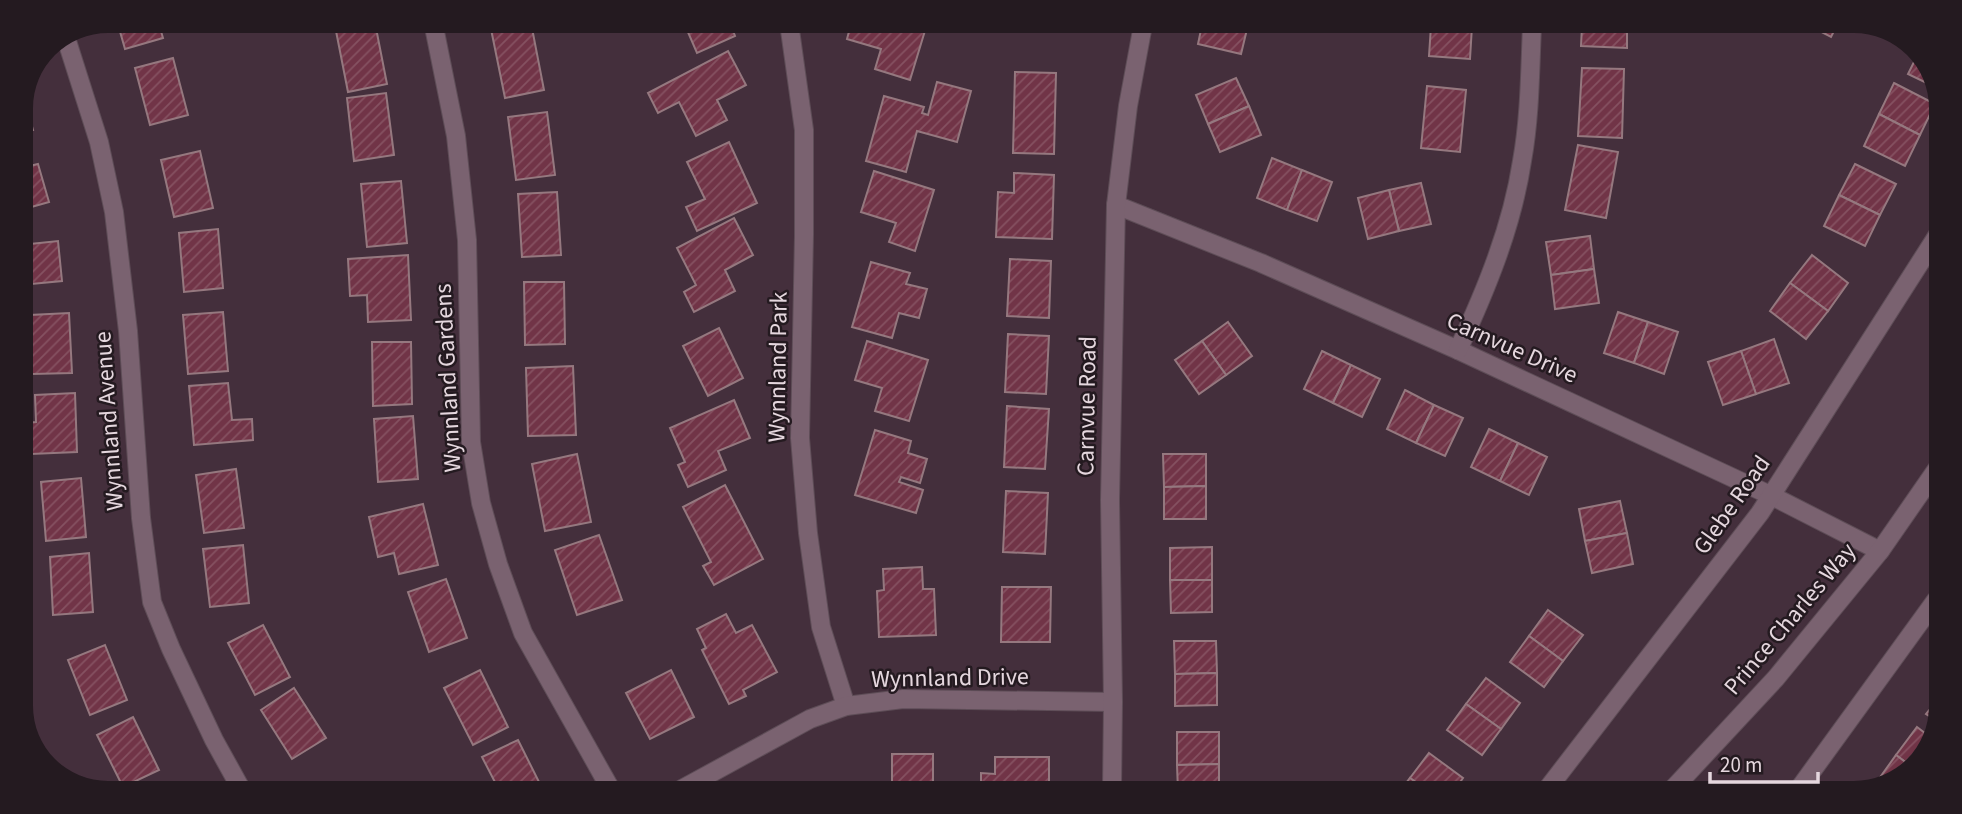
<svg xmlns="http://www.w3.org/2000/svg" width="1962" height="814" viewBox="0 0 1962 814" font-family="'Source Sans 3',sans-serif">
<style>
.building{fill:url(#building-hatch);stroke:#95787f;stroke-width:2}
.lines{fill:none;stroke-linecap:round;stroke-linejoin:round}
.minor-casing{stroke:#5e4d57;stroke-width:20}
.tertiary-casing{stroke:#5e4d57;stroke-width:20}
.minor{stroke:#7a6270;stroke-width:18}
.tertiary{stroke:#7a6270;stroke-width:18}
.labels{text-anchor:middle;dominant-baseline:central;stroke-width:5;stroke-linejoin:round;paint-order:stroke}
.street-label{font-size:24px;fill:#e5d7de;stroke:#241a20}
</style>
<defs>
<pattern id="building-hatch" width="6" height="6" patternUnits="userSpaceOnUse" patternTransform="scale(1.75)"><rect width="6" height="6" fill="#713447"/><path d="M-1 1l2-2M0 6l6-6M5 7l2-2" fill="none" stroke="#855161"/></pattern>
</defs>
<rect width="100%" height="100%" fill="#442f3c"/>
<g class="building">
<path d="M117,21H158L163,38L125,49Z"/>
<path d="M375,23L387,84L348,92L336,31Z"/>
<path d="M525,23H531L544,90L505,98L491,29Z"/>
<path d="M684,23H730L735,36L697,53Z"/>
<path d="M851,24H927L910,80L875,69L881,49L847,39Z"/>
<path d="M1202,25H1248L1241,54L1198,44Z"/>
<path d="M1429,26H1472L1470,59L1429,56L1431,26Z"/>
<path d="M1582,26L1627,27V48L1581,46Z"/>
<path d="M1812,27H1836L1831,37Z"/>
<path d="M728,51L746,85L717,100L727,120L696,136L679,102L658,113L648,93Z"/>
<path d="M1919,52L1923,55L1935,87L1908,74Z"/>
<path d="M173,58L188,115L150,125L135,68Z"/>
<path d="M1582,68L1624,69L1622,138L1578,136Z"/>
<path d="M1015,72L1056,73L1054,154L1013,153Z"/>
<path d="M1236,78L1249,106L1208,124L1196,95Z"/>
<path d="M937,82L971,91L957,142L917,131L906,172L866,161L884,96L924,107L922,113L928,115Z"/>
<path d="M1894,83L1935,104L1920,135L1879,114Z"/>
<path d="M1427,86L1466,90L1460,152L1421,148Z"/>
<path d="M386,93L394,155L354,161L347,98Z"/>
<path d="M24,97L33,130L21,134V103Z"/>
<path d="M1249,106L1261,135L1220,152L1208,124Z"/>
<path d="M547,112L555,175L516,180L508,117Z"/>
<path d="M1879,114L1920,135L1905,166L1864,146Z"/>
<path d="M729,142L757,203L697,231L686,207L705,199L687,162Z"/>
<path d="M1578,145L1618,152L1606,218L1565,210Z"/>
<path d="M200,151L213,208L174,217L161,160Z"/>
<path d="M1272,158L1302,170L1287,210L1257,198Z"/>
<path d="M38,164L49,202L21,210V168Z"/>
<path d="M1855,164L1896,184L1880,215L1839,195Z"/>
<path d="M1302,170L1332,182L1317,221L1287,210Z"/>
<path d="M874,171L934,190L915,251L889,242L896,223L861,212Z"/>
<path d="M1014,173L1054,175L1052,239L996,237L998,192L1014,193Z"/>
<path d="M401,181L407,243L367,247L361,184Z"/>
<path d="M1421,183L1431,224L1399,231L1389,190Z"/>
<path d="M1389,190L1399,231L1368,239L1358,198Z"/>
<path d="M557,192L561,255L522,257L518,194Z"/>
<path d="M1839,195L1880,215L1865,246L1824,226Z"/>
<path d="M734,218L753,255L725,270L735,291L694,312L684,292L696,285L677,248Z"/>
<path d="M218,229L223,288L184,292L179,233Z"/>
<path d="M1590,236L1594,269L1551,275L1546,242Z"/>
<path d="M58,241L62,281L21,285V245Z"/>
<path d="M408,255L411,320L368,322L367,295L350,296L348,259Z"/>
<path d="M1812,255L1848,283L1828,311L1790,283Z"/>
<path d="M1010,259L1051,261L1049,318L1007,316Z"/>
<path d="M871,262L910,273L906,284L927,289L919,318L899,313L892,338L852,327Z"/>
<path d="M1594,269L1599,303L1555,309L1551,275Z"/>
<path d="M524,282H564L565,344L525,345Z"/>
<path d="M1790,283L1828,311L1806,339L1770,311Z"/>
<path d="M223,312L228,371L188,374L183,315Z"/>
<path d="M1618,312L1648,322L1634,363L1604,353Z"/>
<path d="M69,313L72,373L32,374L30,315Z"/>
<path d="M1228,322L1252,356L1226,375L1202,341Z"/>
<path d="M1648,322L1678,332L1664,374L1634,363Z"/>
<path d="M719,328L743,378L708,396L683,346Z"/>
<path d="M1008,334L1049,336L1046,394L1005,392Z"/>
<path d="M1774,339L1789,383L1756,394L1741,351Z"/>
<path d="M867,341L928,360L909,421L875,411L882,388L855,380Z"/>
<path d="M1202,341L1226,375L1199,394L1175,360Z"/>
<path d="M372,342H411L412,404L373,406Z"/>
<path d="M1322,351L1351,365L1333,403L1304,389Z"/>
<path d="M1741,351L1756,394L1723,405L1708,362Z"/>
<path d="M1351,365L1380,379L1362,417L1333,403Z"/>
<path d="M573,366L576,435L528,436L526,368Z"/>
<path d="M228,383L232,420L252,419L253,440L194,445L189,386Z"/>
<path d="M1405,390L1434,405L1416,443L1387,429Z"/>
<path d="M75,393L77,452L31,454L30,441H27L26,423L36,422L35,395Z"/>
<path d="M734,400L750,438L718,451L726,470L688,487L678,465L685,462L670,428Z"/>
<path d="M1434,405L1463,418L1445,456L1416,443Z"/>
<path d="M1007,406L1049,409L1045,469L1004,467Z"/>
<path d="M413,416L418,479L378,482L374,419Z"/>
<path d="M1489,429L1518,443L1500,481L1471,467Z"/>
<path d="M875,430L911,441L908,453L927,459L920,483L901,477L899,482L923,490L916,513L855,495Z"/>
<path d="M1518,443L1547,457L1529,495L1500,481Z"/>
<path d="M577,454L591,522L545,531L532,464Z"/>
<path d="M1163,454H1206V486L1164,487Z"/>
<path d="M236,469L244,528L204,533L196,475Z"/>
<path d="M81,478L86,537L46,541L41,482Z"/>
<path d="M725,485L763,559L714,585L703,566L711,562L683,507Z"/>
<path d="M1206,486V519H1164V487Z"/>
<path d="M1006,491L1048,493L1045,554L1003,552Z"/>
<path d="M1620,501L1627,533L1585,541L1579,509Z"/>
<path d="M423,504L438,565L399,574L394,553L378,557L369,517Z"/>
<path d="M1627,533L1633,564L1592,573L1585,541Z"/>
<path d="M599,535L622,600L577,615L555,550Z"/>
<path d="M243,545L249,603L210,607L203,549Z"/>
<path d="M1212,547V580H1170V548Z"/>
<path d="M89,553L93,612L53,615L50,557Z"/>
<path d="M922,567L923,589H934L936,635L879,637L877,591L884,590L883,569Z"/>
<path d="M446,579L467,638L429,652L408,592Z"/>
<path d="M1170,580H1212V612L1171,613Z"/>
<path d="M1002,587H1051L1050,642H1001Z"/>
<path d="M1548,610L1583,635L1563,661L1529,636Z"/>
<path d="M726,614L736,633L752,625L777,672L743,690L746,696L729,704L702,650L706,648L697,629Z"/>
<path d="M263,625L290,677L255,695L228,643Z"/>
<path d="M1529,636L1563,661L1544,687L1510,662Z"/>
<path d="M1174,641H1216L1217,673L1175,674Z"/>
<path d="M105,645L127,700L90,715L68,660Z"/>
<path d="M480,670L508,727L473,745L444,688Z"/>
<path d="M671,670L694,717L650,739L626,693Z"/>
<path d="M1217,673V705L1175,706V674Z"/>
<path d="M1486,678L1520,703L1501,729L1466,704Z"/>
<path d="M294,688L326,738L292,759L261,710Z"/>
<path d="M1935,703V720L1926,714Z"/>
<path d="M1466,704L1501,729L1482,755L1447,730Z"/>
<path d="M133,717L159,770L123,787L97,735Z"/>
<path d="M1917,727L1934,740L1912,767L1896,755Z"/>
<path d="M1177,732H1219V764L1177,765Z"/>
<path d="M518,740L542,788H498L482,757Z"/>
<path d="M1429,753L1463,778L1453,792L1428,791L1410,778Z"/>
<path d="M892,754H933V790L876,789H892Z"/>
<path d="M1896,755L1912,767L1903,778L1879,785L1876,783Z"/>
<path d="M995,757H1049V790H981V773L995,774Z"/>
<path d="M1219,764V791H1178L1177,765Z"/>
<path d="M1410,778L1428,791H1400Z"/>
</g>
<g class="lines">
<defs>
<g id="minor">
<path d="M433,22L456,136L467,240L471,442L481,503L498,564L523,633L610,788"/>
<path d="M789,23L804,130V235L800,438L808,533L821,627L846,706"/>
<path d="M66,38L99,142L114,212L128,331L141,518L152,602L171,649L214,740L240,787"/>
<path d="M1116,205L1261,263L1458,350L1772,496L1880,551"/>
<path d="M1458,350C1486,290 1512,227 1522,161C1530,117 1530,71 1532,26"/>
<path d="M682,789L810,719L846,706L903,699L1113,702"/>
<path d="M1112,790L1113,702L1110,500L1116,205L1128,106L1143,25"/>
<path d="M1545,792L1760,513L1939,233"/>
<path d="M1796,793L1936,600"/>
</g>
<path id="tertiary" d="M1670,792L1776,678L1880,551L1937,469"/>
</defs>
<use href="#minor" class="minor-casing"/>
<use href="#tertiary" class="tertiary-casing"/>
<use href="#minor" class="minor"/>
<use href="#tertiary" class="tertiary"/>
</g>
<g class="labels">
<g class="street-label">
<text transform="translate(1512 348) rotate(24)">Carnvue Drive</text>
<text transform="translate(778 367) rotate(-89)">Wynnland Park</text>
<text transform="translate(448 378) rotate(-93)">Wynnland Gardens</text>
<text transform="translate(1087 406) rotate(-89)">Carnvue Road</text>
<text transform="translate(109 421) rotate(-94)">Wynnland Avenue</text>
<text transform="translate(1732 505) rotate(-55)">Glebe Road</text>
<text transform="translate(1790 619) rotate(-50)">Prince Charles Way</text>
<text transform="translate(950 678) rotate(-1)">Wynnland Drive</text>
</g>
</g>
<path d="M0 0H1962V814H0ZM108 33H1854A75 75 0 0 1 1929 108V706A75 75 0 0 1 1854 781H108A75 75 0 0 1 33 706V108A75 75 0 0 1 108 33Z" fill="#241a20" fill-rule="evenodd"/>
<path d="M1710 772v10h108v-10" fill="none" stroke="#e5d7de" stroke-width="3.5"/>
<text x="1720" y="772" font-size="21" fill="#e5d7de" stroke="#241a20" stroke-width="5" paint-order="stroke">20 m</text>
</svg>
